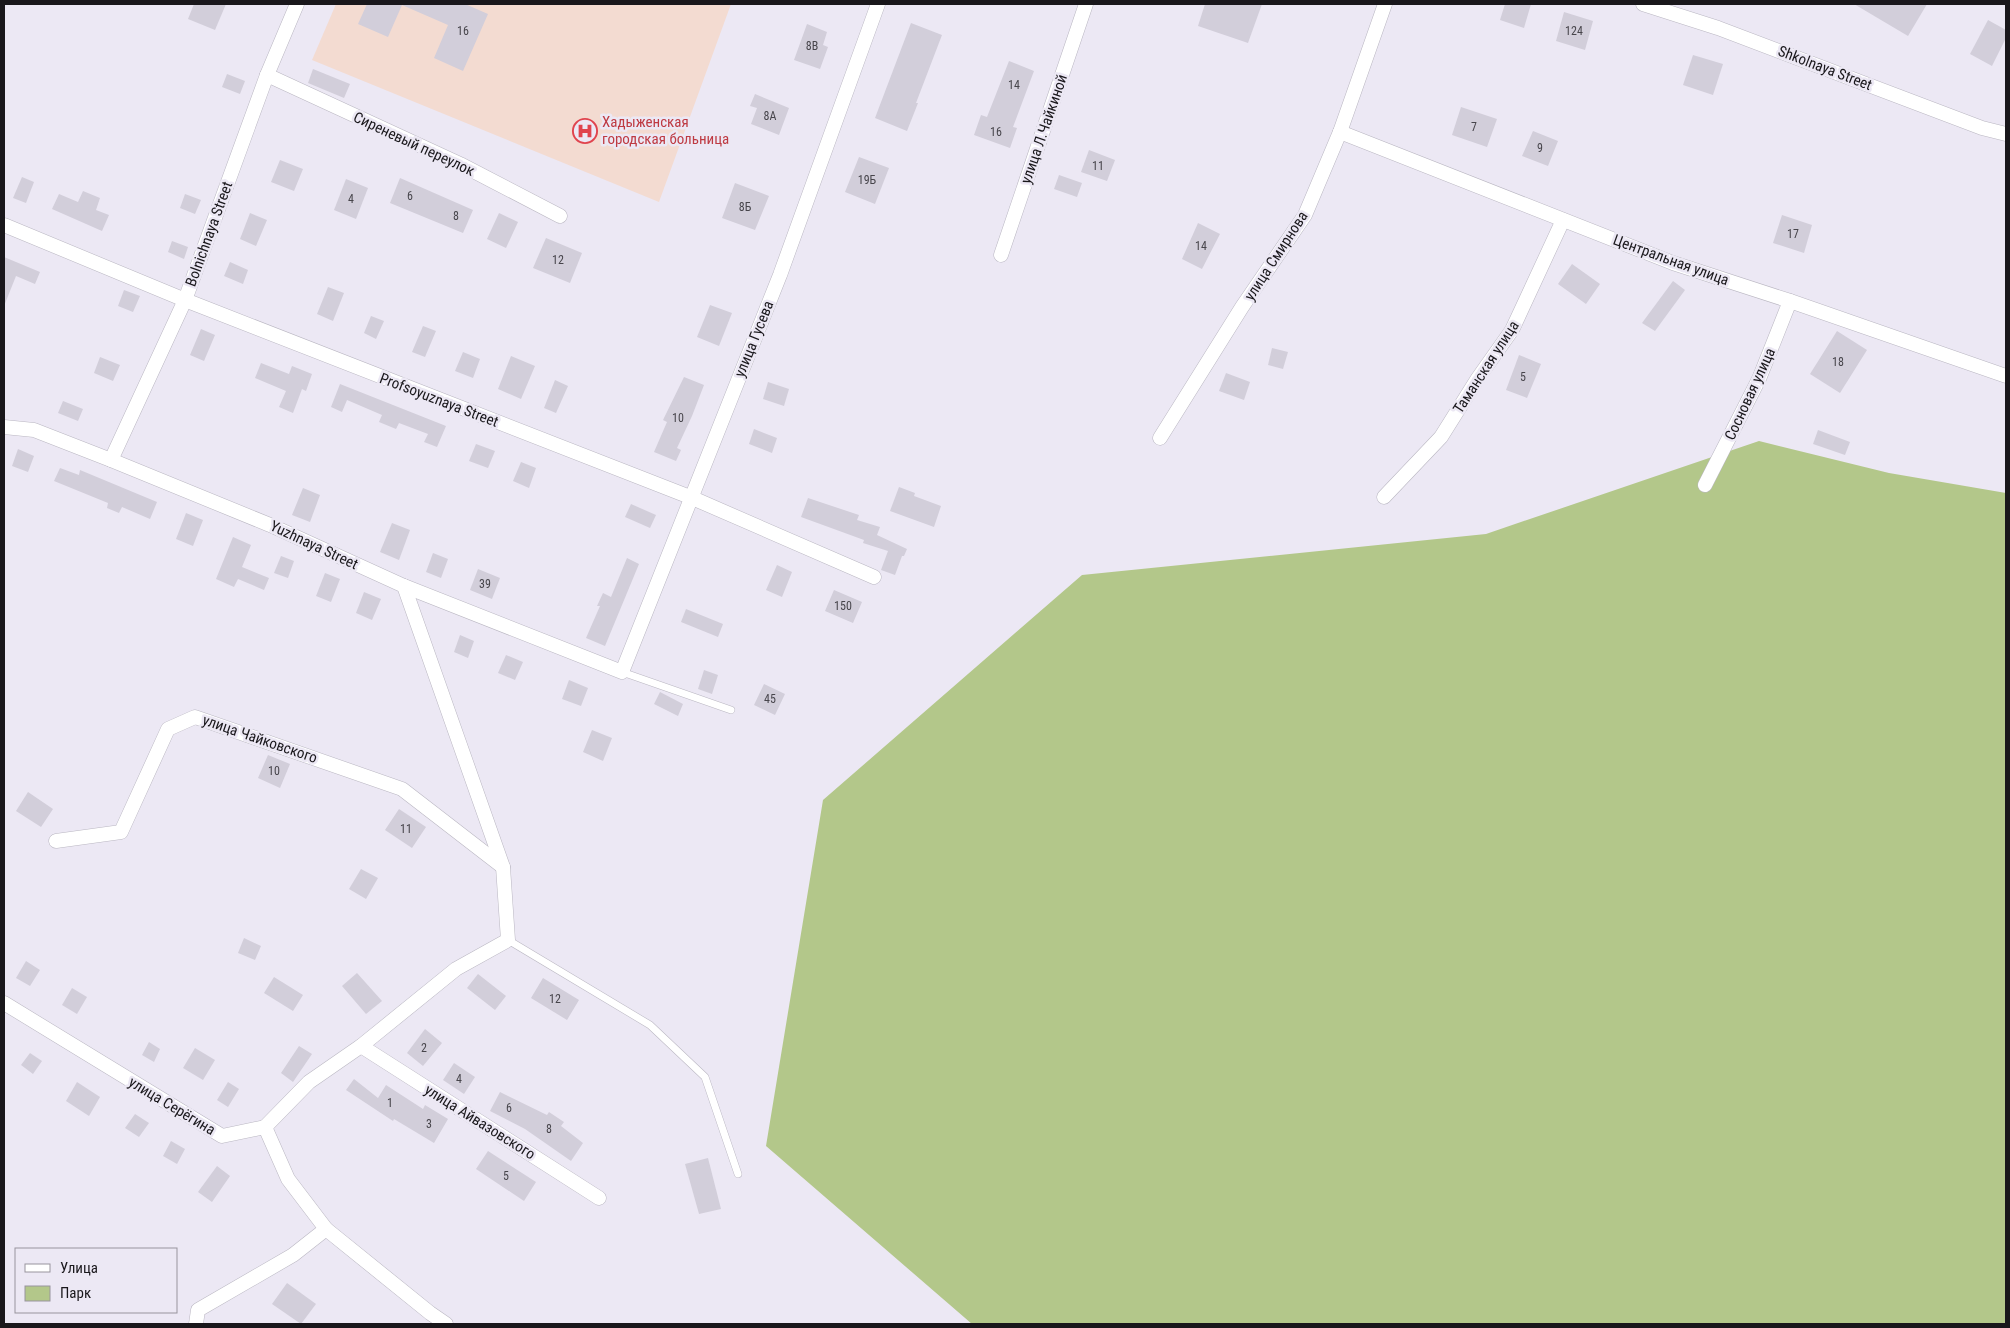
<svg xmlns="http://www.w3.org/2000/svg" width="2010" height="1328" viewBox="0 0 2010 1328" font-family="'Roboto Condensed',sans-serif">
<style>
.medical{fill:#f3dbd1}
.green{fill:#b3c78a}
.building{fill:#d2ceda}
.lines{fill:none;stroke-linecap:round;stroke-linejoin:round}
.service-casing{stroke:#bab7c2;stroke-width:8}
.minor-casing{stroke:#bab7c2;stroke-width:15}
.service{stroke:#fff;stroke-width:7}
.minor{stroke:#fff;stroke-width:14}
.labels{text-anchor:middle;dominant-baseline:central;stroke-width:5;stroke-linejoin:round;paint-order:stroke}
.number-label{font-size:12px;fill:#47454b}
.street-label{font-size:15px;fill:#19171b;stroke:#ece8f4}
.health-label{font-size:15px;fill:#be3a42;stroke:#ece8f4;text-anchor:start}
</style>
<rect width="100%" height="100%" fill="#ece8f4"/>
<path class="medical" d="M336,4H731L659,202L312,60Z"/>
<path class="green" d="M1759,441L1889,473L2006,493V1324H972L766,1146L823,800L1082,575L1486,534Z"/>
<g class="building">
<path d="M194,4H226L215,30L188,19Z"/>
<path d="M367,4H465L488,14L463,71L434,58L448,25L402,5L388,37L358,24Z"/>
<path d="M1205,4H1262L1248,43L1198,26Z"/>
<path d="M1505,4H1531L1524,28L1500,20Z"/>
<path d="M1854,4H1927L1908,36Z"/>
<path d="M1564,12L1593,21L1585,50L1556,41Z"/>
<path d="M1988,20L2006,30V38L1992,66L1970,54Z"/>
<path d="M911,23L942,35L916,103H918L907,131L875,118Z"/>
<path d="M807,24L827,32L823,45L828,47L820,69L794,60Z"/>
<path d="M1693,55L1723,64L1713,95L1683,85Z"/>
<path d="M1009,61L1034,71L1013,127L1017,128L1010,148L974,135L981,115L987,117Z"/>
<path d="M313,69L350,84L344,98L308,83Z"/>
<path d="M227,74L245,81L240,94L222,87Z"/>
<path d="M755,94L789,108L779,135L751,124L757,108L750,106Z"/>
<path d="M1461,107L1497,119L1487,147L1452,135Z"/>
<path d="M1533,131L1558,141L1548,166L1522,156Z"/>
<path d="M1089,150L1115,160L1107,181L1081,172Z"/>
<path d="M859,157L889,168L875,204L845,192Z"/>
<path d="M280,160L303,169L294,191L271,182Z"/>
<path d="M1059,175L1082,183L1077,197L1054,189Z"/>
<path d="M22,177L34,182L26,203L13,198Z"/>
<path d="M400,178L473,210L463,233L390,203Z"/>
<path d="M346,179L368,188L356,219L334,210Z"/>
<path d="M735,183L769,196L755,230L722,218Z"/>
<path d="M83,191L100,198L96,210L109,215L102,231L52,209L59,194L78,202Z"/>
<path d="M185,194L201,200L195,214L180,208Z"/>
<path d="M250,213L267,220L256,246L240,239Z"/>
<path d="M499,213L518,222L506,248L487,239Z"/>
<path d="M1782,215L1812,225L1804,253L1773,243Z"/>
<path d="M1198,223L1220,234L1202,269L1182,259Z"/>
<path d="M546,238L582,253L570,283L533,268Z"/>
<path d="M172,241L188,247L184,259L168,252Z"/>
<path d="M4,257L40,272L35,284L16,276L4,306Z"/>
<path d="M230,262L248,270L243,284L224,276Z"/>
<path d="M1572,264L1600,284L1586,304L1558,284Z"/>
<path d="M1673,281L1685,290L1655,331L1642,323Z"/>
<path d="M328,287L344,293L333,321L317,314Z"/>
<path d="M124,290L140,296L133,312L118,306Z"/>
<path d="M710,305L732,313L719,346L697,337Z"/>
<path d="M371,316L384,321L376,339L364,333Z"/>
<path d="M423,326L436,331L425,357L412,352Z"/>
<path d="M201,329L215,335L204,361L190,355Z"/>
<path d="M1837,331L1867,350L1840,393L1810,374Z"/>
<path d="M1272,348L1288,352L1283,369L1268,365Z"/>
<path d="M463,352L480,359L473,378L455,371Z"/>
<path d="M1519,355L1541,364L1527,398L1506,390Z"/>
<path d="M511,356L535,366L521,399L498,389Z"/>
<path d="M100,357L120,365L113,381L94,373Z"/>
<path d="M261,363L289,374L292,366L312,374L306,391L302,389L293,413L279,407L286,391L255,378Z"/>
<path d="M1226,373L1250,382L1244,400L1219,391Z"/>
<path d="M684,377L704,385L692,416L677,448L681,450L676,461L654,452L667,422L663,420Z"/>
<path d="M555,380L568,386L556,413L544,408Z"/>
<path d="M768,382L789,389L784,406L763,399Z"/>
<path d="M340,384L446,426L437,447L424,442L428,434L399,423L396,429L379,422L382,415L347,400L342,412L331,407Z"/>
<path d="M63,401L83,409L78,421L58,413Z"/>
<path d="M754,429L777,438L772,453L749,444Z"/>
<path d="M1818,430L1850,442L1845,455L1813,444Z"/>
<path d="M476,444L495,451L488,468L469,461Z"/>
<path d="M18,449L34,456L28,472L12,466Z"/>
<path d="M521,462L536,468L529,488L513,481Z"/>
<path d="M60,468L79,475L80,470L157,502L150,519L122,507L119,513L107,508L108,503L54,481Z"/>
<path d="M899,487L915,493L914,496L941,506L934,527L890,511Z"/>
<path d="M303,488L320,495L310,522L292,515Z"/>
<path d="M808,498L859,515L857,520L880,527L877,535L907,549L904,556H902L895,575L881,570L888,551L863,543L864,540L801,517Z"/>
<path d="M631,504L656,515L650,528L625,517Z"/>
<path d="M186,513L203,520L193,546L176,539Z"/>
<path d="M392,523L410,530L399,560L380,552Z"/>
<path d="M233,537L251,545L242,567L269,578L264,590L238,579L234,587L216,579Z"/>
<path d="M433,553L448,559L441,578L426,572Z"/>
<path d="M281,556L294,561L288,578L274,573Z"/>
<path d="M627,558L639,564L605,646L586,638L600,606H597L603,593L611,597Z"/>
<path d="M777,565L792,572L782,597L766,590Z"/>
<path d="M478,569L500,578L492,599L470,590Z"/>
<path d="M325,573L340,579L331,602L316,596Z"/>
<path d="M834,590L862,602L853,623L825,611Z"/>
<path d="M364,592L381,599L372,620L356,613Z"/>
<path d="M686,609L723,624L718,637L681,622Z"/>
<path d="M460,635L474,641L468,658L454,652Z"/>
<path d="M506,655L523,662L515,680L498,673Z"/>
<path d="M704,670L718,675L712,694L698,689Z"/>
<path d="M569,680L588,688L581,706L562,699Z"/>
<path d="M764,684L785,694L775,715L754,705Z"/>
<path d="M660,692L683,704L678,716L654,704Z"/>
<path d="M592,730L612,738L603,761L583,752Z"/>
<path d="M268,755L290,764L280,788L258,778Z"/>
<path d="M28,792L53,809L41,827L16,811Z"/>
<path d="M399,809L426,827L412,848L385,830Z"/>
<path d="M361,869L378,878L366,899L349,889Z"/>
<path d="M244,938L261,946L255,960L238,953Z"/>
<path d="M26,961L40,970L30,986L16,978Z"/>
<path d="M357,973L382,1001L366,1014L342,986Z"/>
<path d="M478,974L506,996L495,1010L467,988Z"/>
<path d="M274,977L303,995L293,1011L264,993Z"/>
<path d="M543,978L579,1000L567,1020L531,998Z"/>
<path d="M72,988L87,997L77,1014L62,1005Z"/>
<path d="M425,1029L442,1043L423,1066L407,1053Z"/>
<path d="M149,1042L160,1049L154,1062L142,1055Z"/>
<path d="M299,1046L312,1054L293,1082L281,1073Z"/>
<path d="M195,1048L215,1060L203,1080L183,1068Z"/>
<path d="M30,1053L42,1061L33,1074L21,1065Z"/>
<path d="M454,1063L475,1077L464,1094L443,1080Z"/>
<path d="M354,1079L378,1098L386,1085L423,1109L425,1105L448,1119L434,1143L394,1119L393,1121L346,1090Z"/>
<path d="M77,1082L100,1097L89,1116L66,1101Z"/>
<path d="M228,1082L239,1089L228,1107L217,1100Z"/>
<path d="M500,1092L547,1115L549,1112L564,1122L561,1126L583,1143L571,1161L525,1129L490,1111Z"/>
<path d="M135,1114L149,1123L139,1137L125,1128Z"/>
<path d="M171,1141L185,1149L177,1164L163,1156Z"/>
<path d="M488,1151L536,1182L524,1201L476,1169Z"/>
<path d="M708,1158L721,1209L699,1214L685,1164Z"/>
<path d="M217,1166L230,1176L212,1202L198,1192Z"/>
<path d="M287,1283L316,1304L301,1324L272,1304Z"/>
</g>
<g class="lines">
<defs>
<g id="service">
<path d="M622,672L731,710"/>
<path d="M508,940L650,1025L705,1077L738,1174"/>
</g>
<g id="minor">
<path d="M1643,4L1718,28L1982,128L2006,134"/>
<path d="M267,75L460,164L560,216"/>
<path d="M1340,132L1673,263L1790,301L2006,376"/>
<path d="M4,225L185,300L690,497L874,577"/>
<path d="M1001,255L1086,4"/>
<path d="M4,427L34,430L111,460L270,525L404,586L622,672L780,275L878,4"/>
<path d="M1160,438L1242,307L1305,215L1340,132L1385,4"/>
<path d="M111,460L185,300L267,75L297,4"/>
<path d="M1705,485L1759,379L1790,301"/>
<path d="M1384,497L1441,437L1478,378L1512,330L1563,220"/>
<path d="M56,841L121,832L168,729L195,717L402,789L503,867"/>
<path d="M4,1003L222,1136L265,1127"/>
<path d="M361,1046L599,1198"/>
<path d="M265,1127L309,1082L361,1046L456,969L508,940L503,867L404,586"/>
<path d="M265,1127L288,1179L326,1229L430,1313L446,1324"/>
<path d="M196,1324L198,1310L293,1255L326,1229"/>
</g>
</defs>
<use href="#service" class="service-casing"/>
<use href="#minor" class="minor-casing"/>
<use href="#service" class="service"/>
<use href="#minor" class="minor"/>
</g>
<defs>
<symbol id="hospital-ring" viewBox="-11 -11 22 22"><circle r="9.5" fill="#ece8f4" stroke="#e0444e" stroke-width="1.5"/><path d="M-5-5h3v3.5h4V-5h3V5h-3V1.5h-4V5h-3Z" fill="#e0444e"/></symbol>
</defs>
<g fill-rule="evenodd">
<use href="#hospital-ring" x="571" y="117" width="28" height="28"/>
</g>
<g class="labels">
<g class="number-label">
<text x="463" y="31">16</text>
<text x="1574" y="31">124</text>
<text x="812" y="46">8В</text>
<text x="1014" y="85">14</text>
<text x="770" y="116">8А</text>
<text x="1474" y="127">7</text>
<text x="996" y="132">16</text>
<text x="1540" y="148">9</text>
<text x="1098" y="166">11</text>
<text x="867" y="180">19Б</text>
<text x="410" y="196">6</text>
<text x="351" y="199">4</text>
<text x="745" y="207">8Б</text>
<text x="456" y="216">8</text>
<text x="1793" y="234">17</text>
<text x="1201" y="246">14</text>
<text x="558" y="260">12</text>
<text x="1838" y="362">18</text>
<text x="1523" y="377">5</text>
<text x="678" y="418">10</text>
<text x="485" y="584">39</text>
<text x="843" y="606">150</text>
<text x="770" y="699">45</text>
<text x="274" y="771">10</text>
<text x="406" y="829">11</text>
<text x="555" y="999">12</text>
<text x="424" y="1048">2</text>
<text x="459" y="1079">4</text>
<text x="390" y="1103">1</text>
<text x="509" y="1108">6</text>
<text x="429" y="1124">3</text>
<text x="549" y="1129">8</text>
<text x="506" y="1176">5</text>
</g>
<g class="street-label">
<text transform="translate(1825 68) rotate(21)">Shkolnaya Street</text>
<text transform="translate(1044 129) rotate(-71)">улица Л.Чайкиной</text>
<text transform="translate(414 144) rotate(25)">Сиреневый переулок</text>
<text transform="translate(209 234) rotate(-70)">Bolnichnaya Street</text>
<text transform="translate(1276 256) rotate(-57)">улица Смирнова</text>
<text transform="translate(1671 260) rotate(20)">Центральная улица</text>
<text transform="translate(754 339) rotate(-68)">улица Гусева</text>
<text transform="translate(1486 367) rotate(-57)">Таманская улица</text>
<text transform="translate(1750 394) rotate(-65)">Сосновая улица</text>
<text transform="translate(439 400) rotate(21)">Profsoyuznaya Street</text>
<text transform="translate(314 545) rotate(25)">Yuzhnaya Street</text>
<text transform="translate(260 739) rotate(19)">улица Чайковского</text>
<text transform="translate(172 1106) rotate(31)">улица Серёгина</text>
<text transform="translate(480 1122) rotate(32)">улица Айвазовского</text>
</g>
<g class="health-label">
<text x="602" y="122">Хадыженская<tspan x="602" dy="17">городская больница</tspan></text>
</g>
</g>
<rect width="2010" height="1328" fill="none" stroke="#19171b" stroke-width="10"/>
<rect x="15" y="1248" width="162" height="65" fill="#ece8f4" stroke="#98949d"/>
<rect x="25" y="1264" width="25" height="8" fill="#ffffff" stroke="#98949d"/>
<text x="60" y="1273" font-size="15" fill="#19171b">Улица</text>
<rect x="25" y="1286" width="25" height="15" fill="#b3c78a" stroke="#98949d"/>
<text x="60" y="1298" font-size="15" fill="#19171b">Парк</text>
</svg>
